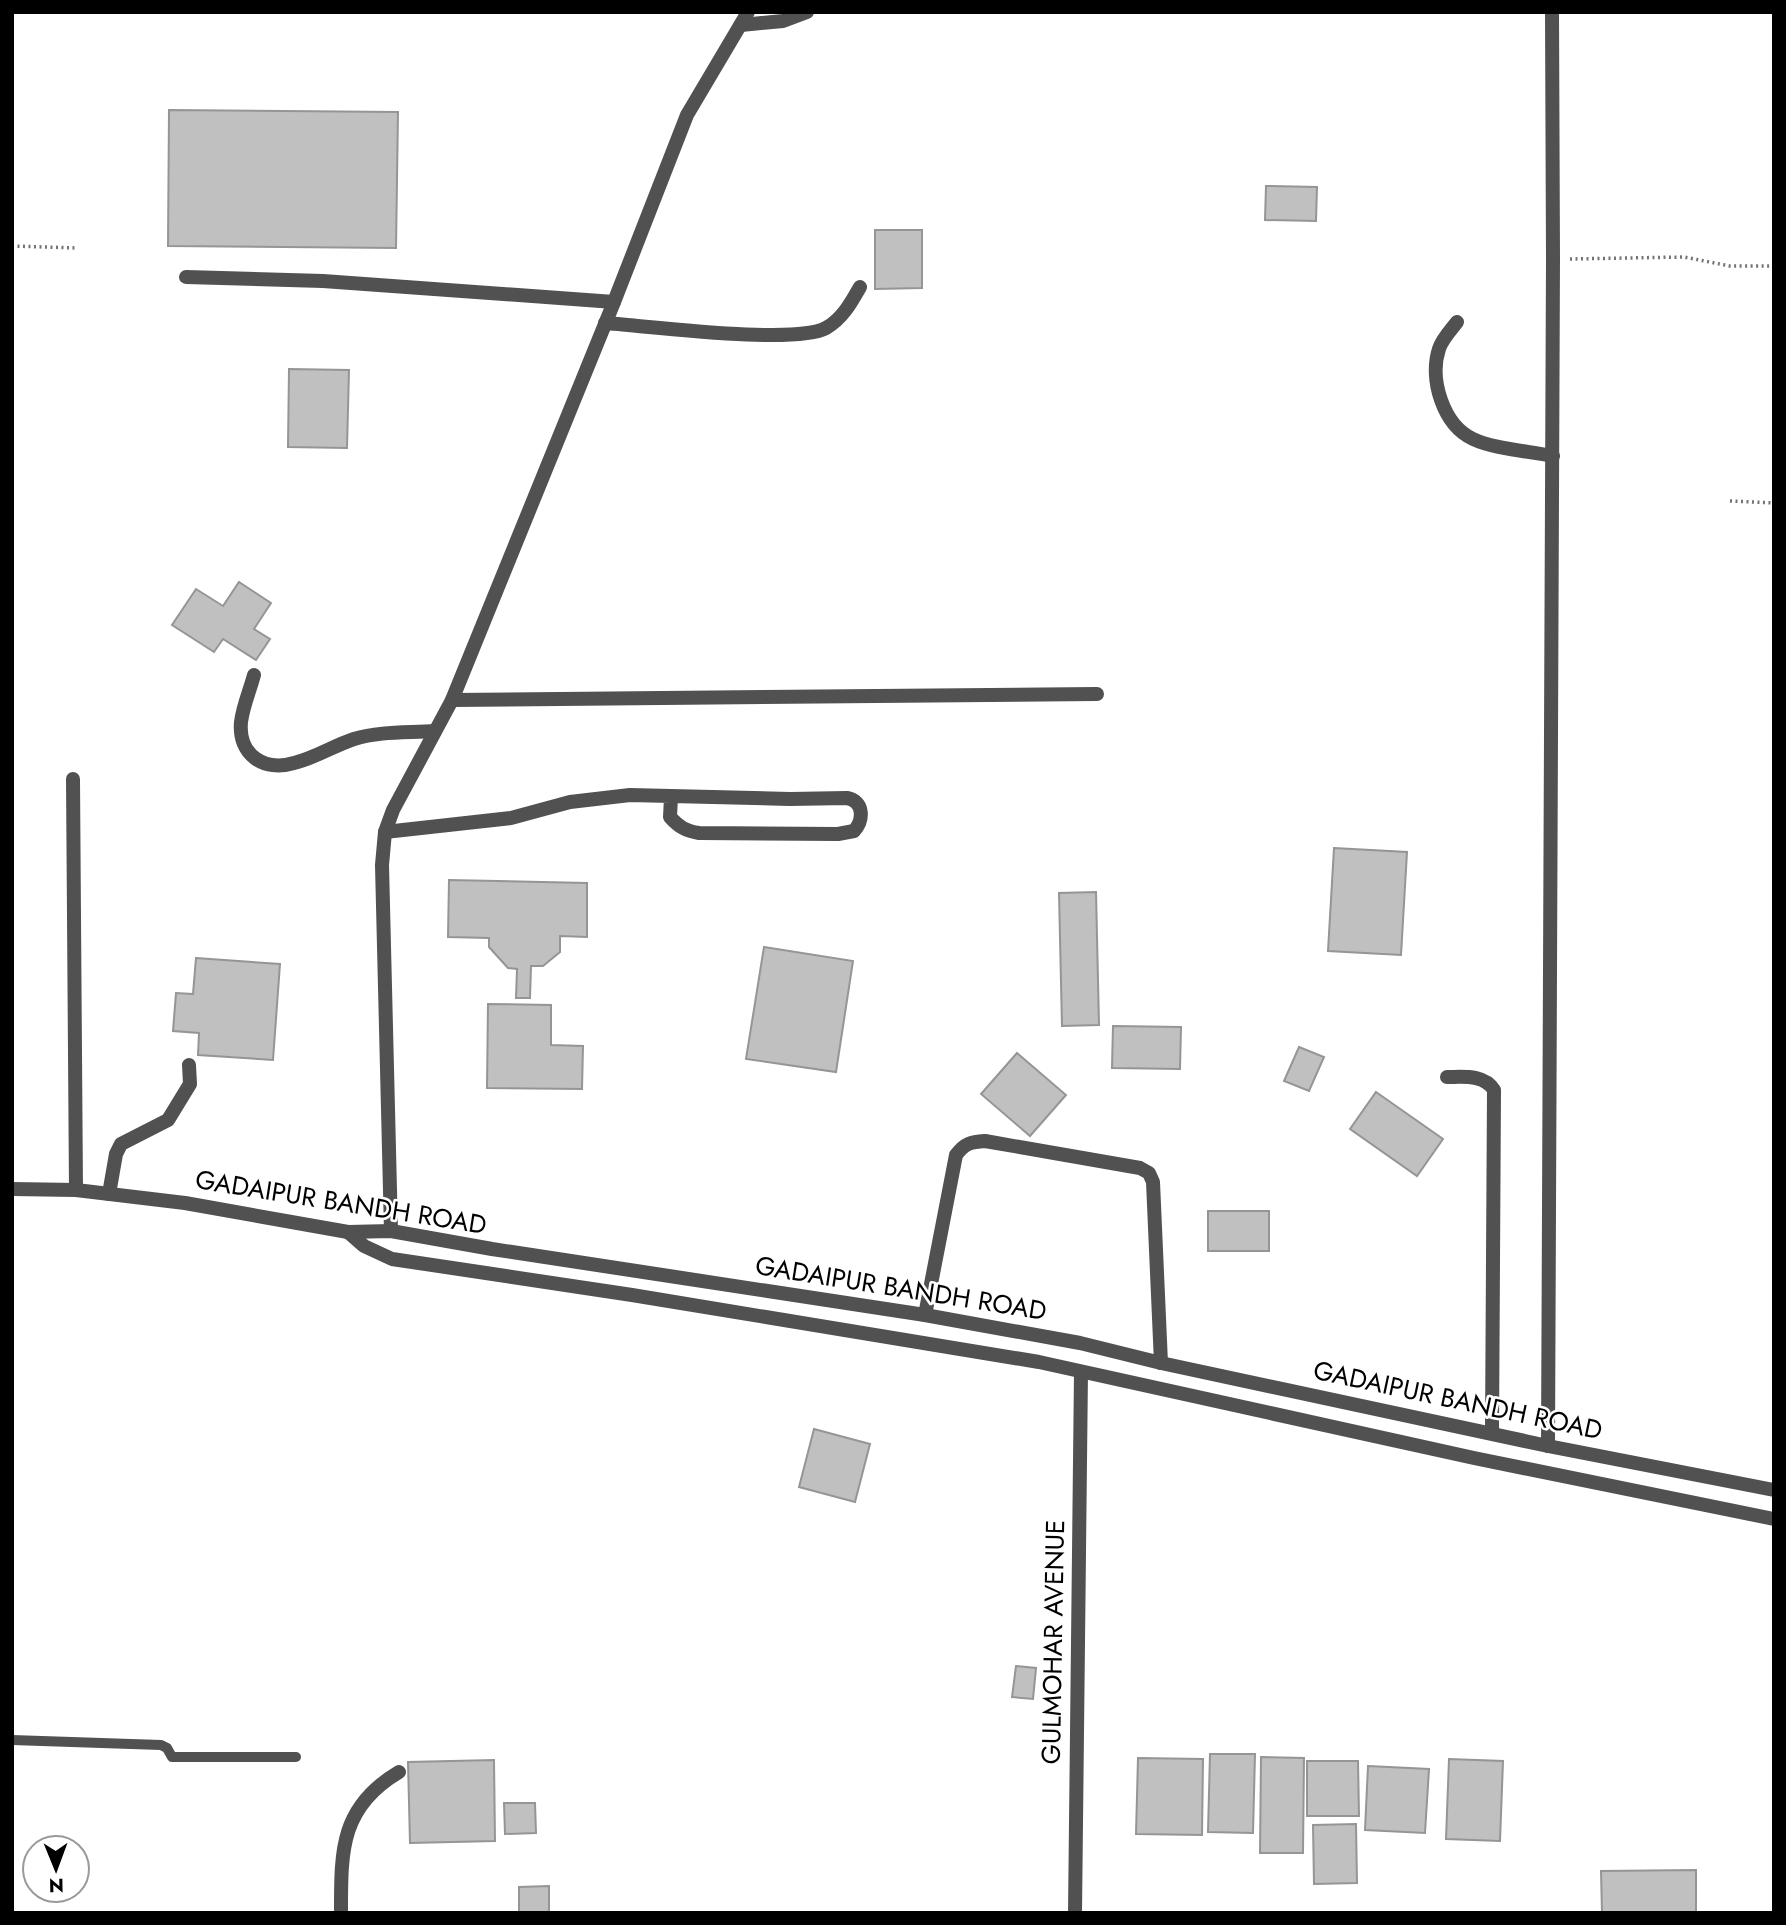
<svg xmlns="http://www.w3.org/2000/svg" width="1786" height="1925" viewBox="0 0 1786 1925" font-family="Jost,sans-serif">
<style>
.building{fill:#c0c0c0;stroke:#959595;stroke-width:2}
.lines{fill:none;stroke-linecap:round;stroke-linejoin:round}
.path{stroke:#737373;stroke-width:3.5;stroke-dasharray:2 3.5;stroke-linecap:butt}
.service{stroke:#515151;stroke-width:10}
.minor{stroke:#515151;stroke-width:14}
.tertiary{stroke:#515151;stroke-width:14}
.labels{text-anchor:middle;dominant-baseline:central;stroke-width:5;stroke-linejoin:round;paint-order:stroke}
.street-label{font-size:26px;fill:#000;stroke:#fff}
</style>
<rect width="100%" height="100%" fill="#fff"/>
<g class="building">
<path d="M169,110L398,112L396,248L168,246Z"/>
<path d="M1266,186L1317,187L1316,221L1265,220Z"/>
<path d="M875,230H922V288L875,289Z"/>
<path d="M289,369L349,370L347,448L288,447Z"/>
<path d="M239,582L271,603L254,629L270,639L256,660L223,639L214,652L172,625L196,589L223,606Z"/>
<path d="M1334,848L1407,852L1401,955L1328,951Z"/>
<path d="M449,880L587,883V937L560,936V952L543,966H531L530,998H516L517,969L508,968L489,947V938L448,937Z"/>
<path d="M1096,892L1099,1025L1062,1026L1059,893Z"/>
<path d="M764,947L853,961L836,1072L746,1059Z"/>
<path d="M196,958L280,964L273,1060L198,1055L199,1033L173,1031L176,993L193,994Z"/>
<path d="M488,1004L551,1005V1045L583,1046L582,1089L487,1088Z"/>
<path d="M1113,1026L1181,1027L1180,1069L1112,1068Z"/>
<path d="M1299,1047L1324,1057L1309,1091L1284,1081Z"/>
<path d="M1017,1053L1066,1095L1030,1136L981,1094Z"/>
<path d="M1376,1092L1443,1139L1417,1176L1350,1129Z"/>
<rect x="1208" y="1211" width="61" height="40"/>
<path d="M814,1429L870,1444L855,1502L799,1487Z"/>
<path d="M1016,1666L1036,1668L1033,1699L1012,1697Z"/>
<path d="M1210,1754H1255L1253,1833L1208,1832Z"/>
<path d="M1261,1757L1304,1758L1303,1853H1260Z"/>
<path d="M1138,1758L1203,1759L1202,1835L1136,1834Z"/>
<path d="M1449,1759L1503,1761L1500,1841L1446,1839Z"/>
<path d="M494,1760L495,1841L410,1843L408,1762Z"/>
<path d="M1307,1761H1358L1359,1816H1307Z"/>
<path d="M1368,1766L1429,1769L1425,1833L1365,1830Z"/>
<path d="M504,1803H535L536,1833L505,1834Z"/>
<path d="M1356,1824L1357,1883L1314,1884L1313,1825Z"/>
<path d="M1696,1870V1913H1602L1601,1871Z"/>
<path d="M549,1886V1913H519V1887Z"/>
</g>
<g class="lines">
<g class="path">
<path d="M12,246L78,248"/>
<path d="M1570,259L1684,257L1730,266H1774"/>
<path d="M1730,501L1774,503"/>
</g>
<path class="service" d="M12,1740L161,1745L167,1748L172,1757H296"/>
<g class="minor">
<path d="M741,25L783,21L807,12"/>
<path d="M186,277L323,281L614,302"/>
<path d="M1457,322C1451,330 1442,339 1439,349C1429,379 1443,425 1473,439C1494,449 1529,451 1553,456"/>
<path d="M605,323C648,326 795,345 826,328C842,319 851,303 860,287"/>
<path d="M254,675C250,690 243,706 241,722C238,755 264,772 294,763C315,758 333,746 354,739C380,731 408,733 435,731"/>
<path d="M452,700L1097,694"/>
<path d="M73,779L76,1190"/>
<path d="M385,832L511,818L570,802L630,795L790,799L847,798C864,801 864,820 854,831L838,834L699,833C686,831 679,827 670,817L671,797"/>
<path d="M1447,1077C1463,1077 1484,1074 1494,1090L1492,1432"/>
<path d="M109,1194L116,1154L121,1144L168,1120L190,1084L189,1065"/>
<path d="M391,1231L382,865L385,832L393,810L452,700L614,302L687,115L748,12"/>
<path d="M925,1315L956,1155C965,1143 971,1142 985,1141L1140,1168L1149,1173L1153,1182L1161,1363"/>
<path d="M1548,1446L1553,259L1552,12"/>
<path d="M341,1913C341,1851 340,1807 399,1772"/>
<path d="M1075,1913L1081,1372"/>
</g>
<g class="tertiary">
<path d="M12,1189L76,1190L185,1203L348,1232L391,1231L492,1249L925,1315L1080,1343L1161,1363L1548,1446L1774,1490"/>
<path d="M348,1232L364,1246L392,1259L632,1295L1039,1362L1474,1458L1774,1519"/>
</g>
</g>
<g class="labels">
<g class="street-label">
<text transform="translate(341 1202) rotate(9)">GADAIPUR BANDH ROAD</text>
<text transform="translate(901 1288) rotate(9)">GADAIPUR BANDH ROAD</text>
<text transform="translate(1458 1400) rotate(12)">GADAIPUR BANDH ROAD</text>
<text transform="translate(1053 1642) rotate(-89)">GULMOHAR AVENUE</text>
</g>
</g>
<rect width="1786" height="1925" fill="none" stroke="#000000" stroke-width="28"/>
<g transform="translate(56 1869) rotate(179)"><circle r="33" fill="#ffffff" stroke="#999999" stroke-width="2"/>
<path d="M0-5L12 26L0 18L-12 26Z" fill="#000000"/>
<text y="-10" font-size="19" font-weight="bold" text-anchor="middle" fill="#000000">N</text>
</g>
</svg>
